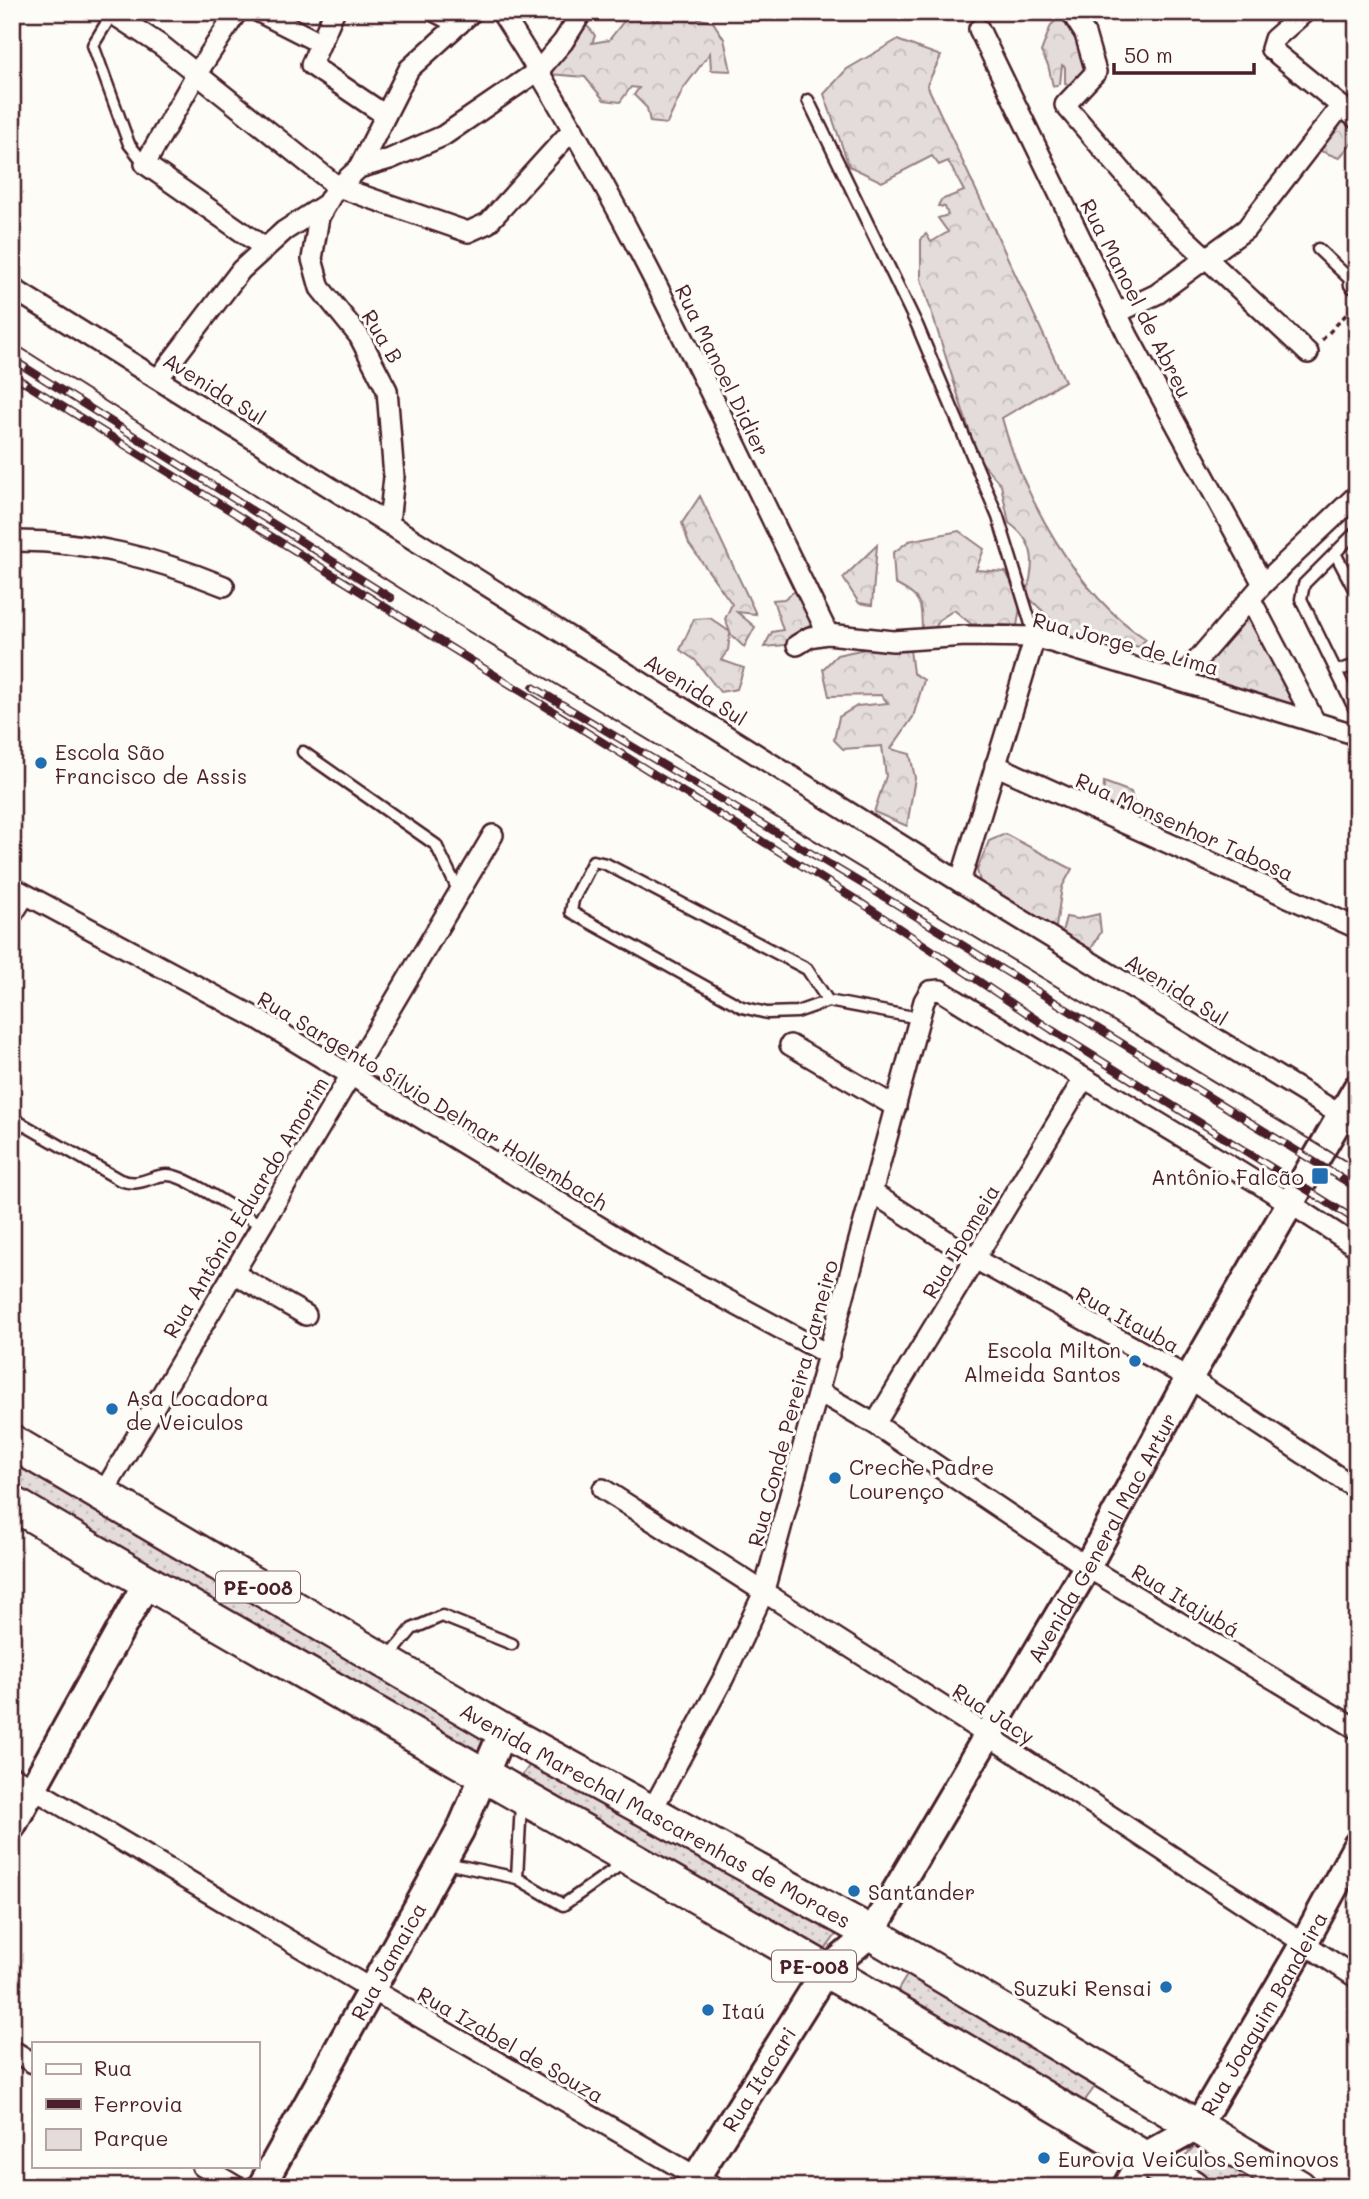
<svg xmlns="http://www.w3.org/2000/svg" width="1369" height="2199" viewBox="0 0 1369 2199" font-family="Mali,sans-serif">
<style>
.green{fill:url(#green-dots);stroke:#967e82;stroke-width:2}
.forest{fill:url(#forest-crowns);stroke:#967e82;stroke-width:2}
.lines{fill:none;stroke-linecap:round;stroke-linejoin:round}
.lane-casing{stroke:#4a1f2b;stroke-width:15}
.street-casing{stroke:#4a1f2b;stroke-width:24}
.secondary-casing{stroke:#4a1f2b;stroke-width:32}
.highway-casing{stroke:#4a1f2b;stroke-width:38}
.path{stroke:#4a1f2b;stroke-width:3.5;stroke-dasharray:5 5;stroke-linecap:butt}
.lane{stroke:#fdfcf7;stroke-width:10}
.street{stroke:#fdfcf7;stroke-width:19}
.secondary{stroke:#fdfcf7;stroke-width:26}
.highway{stroke:#fdfcf7;stroke-width:33}
.tram{stroke:#4a1f2b;stroke-width:2}
.rail-casing{stroke:#4a1f2b;stroke-width:8}
.rail{stroke:#fdfcf7;stroke-width:5;stroke-dasharray:16;stroke-linecap:butt}
.poi-dot{fill:#1f6fb2;stroke:#fdfcf7;stroke-width:2.5}
.labels{text-anchor:middle;dominant-baseline:central;stroke-width:6;stroke-linejoin:round;paint-order:stroke}
.shield{fill:#fdfcf7;stroke:#806168;stroke-width:2}
.shield-label{font-size:19px;font-weight:bold;fill:#4a1f2b}
.street-label{font-size:21px;fill:#4a1f2b;stroke:#fdfcf7}
.poi-label{font-size:21px;fill:#4a1f2b;stroke:#fdfcf7;text-anchor:start}
</style>
<defs>
<pattern id="green-dots" width="8" height="8" patternUnits="userSpaceOnUse" patternTransform="scale(1.75)"><rect width="8" height="8" fill="#e3dcda"/><path d="M2 2h.1M6 6h.1" fill="none" stroke="#c4bcbb" stroke-width="1.8" stroke-linecap="round"/></pattern>
<pattern id="forest-crowns" width="20" height="18" patternUnits="userSpaceOnUse" patternTransform="scale(1.75)"><rect width="20" height="18" fill="#e3dcda"/><path d="M2 6a3 3 0 1 1 6 0M12 15a3 3 0 1 1 6 0" fill="none" stroke="#c4bcbb"/></pattern>
</defs>
<rect width="100%" height="100%" fill="#fdfcf7"/>
<filter id="ink" filterUnits="userSpaceOnUse"><feTurbulence type="fractalNoise" baseFrequency=".0143" numOctaves="2"/><feDisplacementMap in="SourceGraphic" scale="14" xChannelSelector="R" yChannelSelector="G"/><feConvolveMatrix kernelMatrix="1 2 1 2 8 2 1 2 1" color-interpolation-filters="sRGB"/></filter>
<g filter="url(#ink)">
<g class="green">
<path d="M12,1463L366,1670L451,1708L492,1743L480,1765L12,1495Z"/>
<path d="M534,1759L838,1932L818,1959L519,1780Z"/>
<path d="M911,1969L1097,2084L1077,2111L893,1998Z"/>
<path d="M1198,2142L1275,2187H1215L1178,2164Z"/>
</g>
<g class="forest">
<path d="M631,12H645L655,21L674,12H706L699,19L713,22L724,39L731,71L711,70L710,53L683,89L667,124L650,122L647,108L634,95L639,88L631,87L620,102L604,100L585,77L549,74L562,19C577,22 588,22 595,36L592,43L609,40Z"/>
<path d="M1064,13L1072,17L1070,32L1083,36L1093,76L1082,90L1065,83V67L1062,65L1060,84L1053,86L1048,65L1041,52L1051,25Z"/>
<path d="M897,40L941,56L927,85L1065,381L1002,418C1023,496 1076,594 1146,639L1139,647L1088,635L1078,645L1026,595C1035,565 1037,543 1009,523L1001,485L978,458L921,279V238L926,234L931,242L948,232L938,218L948,215L945,207L938,206L941,200L964,191L948,161L939,165L932,156L882,182L849,166L824,94L847,69Z"/>
<path d="M1340,113L1357,127V137L1339,158L1313,148Z"/>
<path d="M700,496L756,614L737,612L755,627L744,647L730,634L728,650L721,660L744,668L737,689L720,692L695,660L680,650L694,619L710,618L730,632L725,619L732,604L689,544L682,523Z"/>
<path d="M959,531L984,549L976,570L1006,572L1021,601L1017,626L971,624L954,610L939,620L933,634L922,630C921,601 922,598 895,584L893,553L909,541Z"/>
<path d="M877,545L872,605L859,603L843,578Z"/>
<path d="M799,588L814,621L785,645L764,647L772,632L783,630L773,600L784,599Z"/>
<path d="M1250,608L1296,709L1190,677Z"/>
<path d="M874,647L910,650L913,673L924,680L913,717L891,749L910,754L915,778L907,826L874,812L886,776L882,746L843,749L834,740L839,717L857,706L888,703L881,695L829,696L823,669L837,655Z"/>
<path d="M1104,782L1131,792L1134,804L1129,818L1103,805Z"/>
<path d="M1005,834L1072,869L1062,887L1056,927L1046,931L983,893L977,870L989,841Z"/>
<path d="M1099,914L1101,932L1091,949L1077,948L1062,932L1066,917L1078,919Z"/>
</g>
<g class="lines">
<defs>
<g id="lane">
<path d="M112,14L93,45L129,144L145,164"/>
<path d="M808,100L917,325L998,517L1035,637"/>
<path d="M1318,249L1354,283"/>
<path d="M1357,531L1304,584L1301,599L1357,714"/>
<path d="M1335,553L1357,595"/>
<path d="M1336,671L1357,665"/>
<path d="M303,752L436,845L459,892"/>
<path d="M828,1001L807,969L606,864L593,861L573,900L571,912L742,1007L767,1013L797,1012L828,1001L919,1018"/>
<path d="M12,1118L120,1180C144,1189 153,1171 174,1176C192,1180 242,1214 261,1225"/>
<path d="M387,1659L412,1629L442,1616L512,1644"/>
<path d="M521,1803L517,1878L563,1905L623,1863"/>
<path d="M446,1863L517,1878"/>
</g>
<g id="street">
<path d="M110,12L162,46L338,187L468,232L488,223L573,129"/>
<path d="M237,12L197,73L145,164L265,248"/>
<path d="M259,12L318,42"/>
<path d="M334,12L311,65L385,115"/>
<path d="M436,12L459,24"/>
<path d="M501,12C629,209 724,424 828,634"/>
<path d="M1071,12L1085,34L1096,72L1065,105L1157,212L1308,353"/>
<path d="M1305,12L1274,39L1271,49L1357,119"/>
<path d="M979,29L1128,336L1263,584"/>
<path d="M359,168L409,69L472,12"/>
<path d="M1354,283L1357,280"/>
<path d="M12,288L960,882L1357,1125"/>
<path d="M1117,313L1157,294L1246,229L1341,106"/>
<path d="M158,379L241,270L284,231L326,204"/>
<path d="M389,523L394,477L387,390L359,336L320,288L312,259L319,217L334,191L359,168L390,159L443,136L539,70L563,42L582,12"/>
<path d="M12,541C87,540 155,558 224,586"/>
<path d="M1251,600L1314,720"/>
<path d="M797,645L810,637L828,634L893,641L965,636L1035,637L1357,735"/>
<path d="M1180,680L1263,584L1357,495"/>
<path d="M995,765L1357,928"/>
<path d="M960,882L1035,637"/>
<path d="M12,887L260,1020L661,1264L829,1355"/>
<path d="M12,915L25,895"/>
<path d="M790,1045L896,1107"/>
<path d="M873,1193L975,1259L1189,1378L1357,1489"/>
<path d="M233,1273L306,1315"/>
<path d="M819,1392L875,1424L1087,1567L1357,1729"/>
<path d="M875,1424L1083,1080"/>
<path d="M603,1489L989,1736L1357,1978"/>
<path d="M102,1495L493,835"/>
<path d="M12,1776L371,1989L714,2187"/>
<path d="M652,1810L724,1677L763,1594L924,1001L930,991L940,990C1078,1077 1221,1156 1357,1247"/>
<path d="M12,2050L33,2063"/>
<path d="M202,2166L237,2187"/>
</g>
<g id="secondary">
<path d="M12,1826L147,1582"/>
<path id="s1" d="M261,2187L460,1831L503,1731"/>
<path id="s2" d="M690,2187L825,1972L871,1933L1087,1567L1189,1378L1357,1088"/>
<path id="s3" d="M1126,2187L1143,2157L1197,2127L1303,1945L1357,1845"/>
</g>
<g id="highway">
<path id="s4" d="M12,1442L503,1731L871,1933L1299,2187"/>
<path d="M12,1503C403,1734 804,1950 1192,2187"/>
</g>
</defs>
<use href="#lane" class="lane-casing"/>
<use href="#street" class="street-casing"/>
<use href="#secondary" class="secondary-casing"/>
<use href="#highway" class="highway-casing"/>
<path class="path" d="M1322,340L1357,303"/>
<use href="#lane" class="lane"/>
<use href="#street" class="street"/>
<use href="#secondary" class="secondary"/>
<use href="#highway" class="highway"/>
<path class="tram" d="M12,342L458,625L1357,1168"/>
<defs>
<g id="rail">
<path d="M12,359L391,598"/>
<path d="M12,375L860,902L1052,1030L1357,1221"/>
<path d="M533,687L896,904L1357,1188"/>
</g>
</defs>
<use href="#rail" class="rail-casing"/>
<use href="#rail" class="rail"/>
</g>
</g>
<g class="poi-dot">
<circle cx="41" cy="763" r="7"/>
<rect x="1311" y="1167" width="18" height="18" rx="3.5"/>
<circle cx="1135" cy="1361" r="7"/>
<circle cx="112" cy="1409" r="7"/>
<circle cx="835" cy="1478" r="7"/>
<circle cx="854" cy="1891" r="7"/>
<circle cx="1166" cy="1987" r="7"/>
<circle cx="708" cy="2010" r="7"/>
<circle cx="1044" cy="2158" r="7"/>
</g>
<g class="labels">
<g class="shield">
<rect x="216" y="1571.5" width="84" height="31" rx="5"/>
<rect x="772" y="1950.5" width="84" height="31" rx="5"/>
</g>
<g class="shield-label">
<text x="258" y="1587">PE-008</text>
<text x="814" y="1966">PE-008</text>
</g>
<g class="street-label">
<text transform="translate(1137 298) rotate(63)">Rua Manoel de Abreu</text>
<text transform="translate(383 336) rotate(59)">Rua B</text>
<text transform="translate(723 370) rotate(64)">Rua Manoel Didier</text>
<text transform="translate(215 388) rotate(32)">Avenida Sul</text>
<text transform="translate(1126 643) rotate(15)">Rua Jorge de Lima</text>
<text transform="translate(696 689) rotate(32)">Avenida Sul</text>
<text transform="translate(1185 826) rotate(24)">Rua Monsenhor Tabosa</text>
<text transform="translate(1177 989) rotate(32)">Avenida Sul</text>
<text transform="translate(433 1100) rotate(31)">Rua Sargento Sílvio Delmar Hollembach</text>
<text transform="translate(245 1207) rotate(-59)">Rua Antônio Eduardo Amorim</text>
<text transform="translate(960 1241) rotate(-59)">Rua Ipomeia</text>
<text transform="translate(1128 1319) rotate(29)">Rua Itauba</text>
<text transform="translate(792 1403) rotate(-75)">Rua Conde Pereira Carneiro</text>
<text stroke="none"><textPath href="#s2" startOffset="772">Avenida General Mac Artur</textPath></text>
<text transform="translate(1186 1600) rotate(31)">Rua Itajubá</text>
<text transform="translate(994 1713) rotate(33)">Rua Jacy</text>
<text stroke="none"><textPath href="#s4" startOffset="744">Avenida Marechal Mascarenhas de Moraes</textPath></text>
<text stroke="none"><textPath href="#s1" startOffset="259">Rua Jamaica</textPath></text>
<text stroke="none"><textPath href="#s3" startOffset="228">Rua Joaquim Bandeira</textPath></text>
<text transform="translate(511 2044) rotate(30)">Rua Izabel de Souza</text>
<text stroke="none"><textPath href="#s2" startOffset="128">Rua Itacari</textPath></text>
</g>
<g class="poi-label">
<text x="55" y="751">Escola São<tspan x="55" dy="24">Francisco de Assis</tspan></text>
<text x="1304" y="1176" text-anchor="end">Antônio Falcão</text>
<text x="1121" y="1349" text-anchor="end">Escola Milton<tspan x="1121" dy="24">Almeida Santos</tspan></text>
<text x="126" y="1397">Asa Locadora<tspan x="126" dy="24">de Veiculos</tspan></text>
<text x="849" y="1466">Creche Padre<tspan x="849" dy="24">Lourenço</tspan></text>
<text x="868" y="1891">Santander</text>
<text x="1152" y="1987" text-anchor="end">Suzuki Rensai</text>
<text x="722" y="2010">Itaú</text>
<text x="1058" y="2158">Eurovia Veiculos Seminovos</text>
</g>
</g>
<rect width="1369" height="2199" fill="none" stroke="#fdfcf7" stroke-width="42"/>
<rect x="21" y="21" width="1327" height="2157" fill="none" stroke="#4a1f2b" stroke-width="2.5" filter="url(#ink)"/>
<rect x="32" y="2042" width="228" height="126" fill="#fdfcf7" stroke="#b5a4a5" stroke-width="2"/>
<rect x="46" y="2064" width="35" height="10" fill="#fdfcf7" stroke="#b5a4a5" stroke-width="2"/>
<text x="94" y="2076" font-size="21" fill="#4a1f2b">Rua</text>
<rect x="46" y="2099" width="35" height="10" fill="#4a1f2b" stroke="#b5a4a5" stroke-width="2"/>
<text x="94" y="2112" font-size="21" fill="#4a1f2b">Ferrovia</text>
<rect x="46" y="2129" width="35" height="21" fill="#e3dcda" stroke="#b5a4a5" stroke-width="2"/>
<text x="94" y="2146" font-size="21" fill="#4a1f2b">Parque</text>
<path d="M1114 63v10h140v-10" fill="none" stroke="#4a1f2b" stroke-width="3.5"/>
<text x="1124" y="63" font-size="21" fill="#4a1f2b" stroke="#fdfcf7" stroke-width="5" paint-order="stroke">50 m</text>
</svg>
